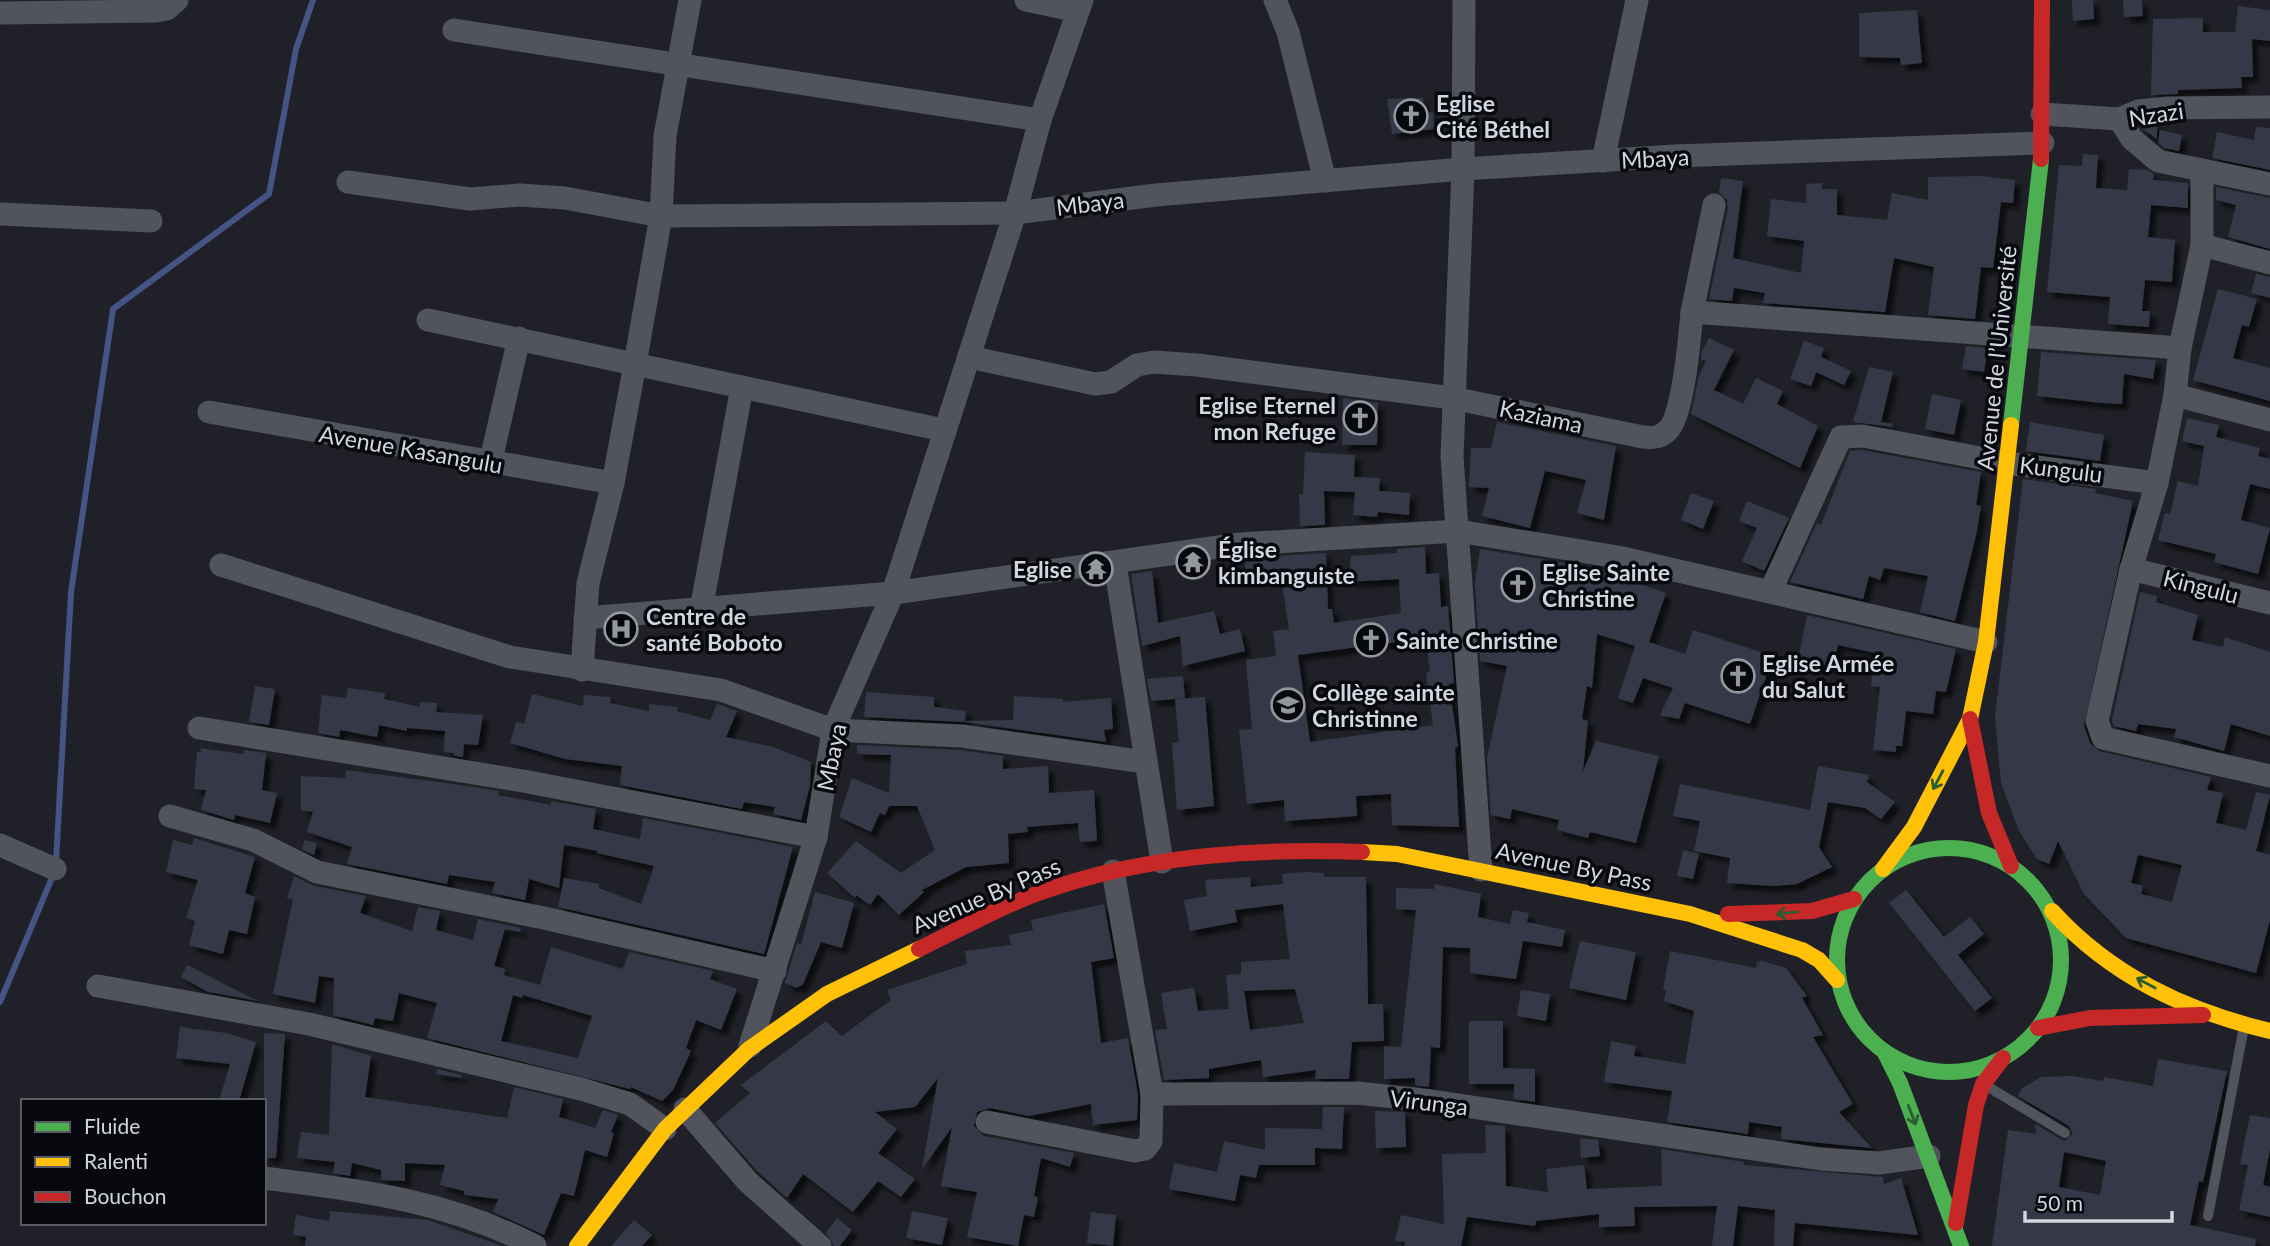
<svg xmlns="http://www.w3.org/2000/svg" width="2270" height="1246" viewBox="0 0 2270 1246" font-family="Lato,sans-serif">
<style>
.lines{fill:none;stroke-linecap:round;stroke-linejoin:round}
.stream{stroke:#455385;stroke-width:6}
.building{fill:#363946;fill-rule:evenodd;filter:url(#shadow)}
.lane{stroke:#51545c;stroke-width:10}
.street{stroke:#51545c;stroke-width:23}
.fast{stroke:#4caf50;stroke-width:16}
.slow{stroke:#ffc107;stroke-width:16}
.jam{stroke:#c62828;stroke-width:16}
.oneway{stroke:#2a5c30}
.labels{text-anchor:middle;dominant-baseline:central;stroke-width:7;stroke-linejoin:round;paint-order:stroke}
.poi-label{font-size:23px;font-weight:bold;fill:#d3d6de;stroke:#08090f;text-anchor:start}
.street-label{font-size:23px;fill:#d3d6de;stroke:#08090f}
</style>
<defs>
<filter id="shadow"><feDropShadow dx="6" dy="6" stdDeviation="2" flood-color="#0009"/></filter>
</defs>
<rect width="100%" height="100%" fill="#202128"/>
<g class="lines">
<g class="stream">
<path d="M56,862L71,592L113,309L269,194L296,49L313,0"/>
<path d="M0,1002L54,873"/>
</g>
</g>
<g class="building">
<path d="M2072,0H2093L2094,19L2073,21Z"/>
<path d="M2123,0H2142L2143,16L2124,17Z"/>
<path d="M2238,6L2270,10V41L2252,39L2253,77H2241L2242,88L2178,90V94L2151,95L2153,19L2203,18V32H2235Z"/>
<path d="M1917,10L1922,63L1901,65L1900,58L1859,57V13Z"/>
<path d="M1423,98V113L1433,112L1435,129L1392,134L1387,99Z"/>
<path d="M2157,123V139L2141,128L2142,125Z"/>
<path d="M2256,127L2270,128V170L2212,158L2217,132L2254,140Z"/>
<path d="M2160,130L2182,135L2179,151L2164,148L2158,142Z"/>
<path d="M2083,154L2098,155L2096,188L2127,190L2129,169L2147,170L2154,174L2153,180L2188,183V208L2151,205L2148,237L2175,240L2172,282L2145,280L2142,311H2150L2149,327L2108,324L2110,297L2047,292L2059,165L2082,166Z"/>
<path d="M1981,176L2015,180L2013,203L2001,202L1993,268L1981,267L1975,319L1928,315L1934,267L1894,258L1885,312L1763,303L1765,293L1734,288L1732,301L1709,299L1728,208L1727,200L1719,192L1721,178L1743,181L1733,258L1801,273L1804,241L1767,236L1771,199L1806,203V184L1822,183V189H1837V215L1887,220L1892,193L1928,200V177Z"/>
<path d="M2216,187L2270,198V249L2228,237L2236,205L2216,200Z"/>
<path d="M2256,274L2270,277V298L2251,293Z"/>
<path d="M2218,289L2257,299L2249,327L2242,325L2233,358L2270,368V401L2193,380Z"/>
<path d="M1709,338L1734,350L1714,390L1743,404L1756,378L1783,391L1777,404L1818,426L1800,468L1691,414L1699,376L1706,361L1701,359L1702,351Z"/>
<path d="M1804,341L1824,348L1821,357L1851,371L1844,385L1816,372L1811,386L1790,379Z"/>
<path d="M1966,346L1988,348L1984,372L1962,369Z"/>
<path d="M2041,352L2156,360L2153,379L2124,374L2122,404L2102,403L2037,396Z"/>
<path d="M1869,367L1893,372L1881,422L1893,424L1892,427L1853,422Z"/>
<path d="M1932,394L1961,400L1954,435L1925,429Z"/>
<path d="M1343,398L1378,403L1377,445H1342Z"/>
<path d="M2187,418L2219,425L2216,437L2260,448L2258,456L2270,459V489L2250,484L2241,520L2270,528L2258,574L2214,562L2216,554L2158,540L2165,513L2170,514L2178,481L2198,486L2204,446L2182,441Z"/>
<path d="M1497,422L1616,446L1604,520L1577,513L1586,480L1545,471L1530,528L1482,516L1489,488L1469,487L1471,448H1491Z"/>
<path d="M2030,422L2104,435L2100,461L2026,451Z"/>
<path d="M1862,450L1981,472L1976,505L1981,506L1977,531L1955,621L1920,612L1928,576L1884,568L1880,580L1869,576L1863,599L1790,582L1817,523L1821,525L1850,451Z"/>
<path d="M1305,452L1355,455L1354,477L1380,478L1379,491L1410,493L1409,515L1378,512L1377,517L1353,515L1355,492L1324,491L1325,525L1300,526L1299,494H1303Z"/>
<path d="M2023,479L2096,489L2095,493L2133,501L2084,726L2090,743L2099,751L2211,777L2207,790L2223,793L2216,823L2246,830L2256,792L2270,795L2256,851L2270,855V920L2256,973L2126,938L2084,894L2058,841L2049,864L2037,859L2019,831L2001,783L1995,717ZM2138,855L2182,865L2172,902L2141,894L2143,886L2131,883Z"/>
<path d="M1691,493L1714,501L1703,529L1681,520Z"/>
<path d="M1747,501L1789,518L1764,571L1742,561L1757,528L1739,521Z"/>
<path d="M1425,547L1426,574L1439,573L1441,607L1448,606L1454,683L1449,684L1458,746L1455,749L1459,827L1392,825L1391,794L1356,796L1357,816L1285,821L1284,800L1247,804L1239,730L1252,729L1246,660L1276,656L1273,631L1289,629L1281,577L1246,578L1245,558L1326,553L1328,609H1332L1334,623L1401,613L1399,579L1349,582L1351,556L1397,553V549ZM1426,638L1430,672L1426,673L1433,725L1310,742L1298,655Z"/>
<path d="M1480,549L1632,574L1630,581L1666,593L1649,642L1685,654L1693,630L1773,656L1750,724L1685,703L1679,719L1660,715L1673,688L1643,678L1633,703L1618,698L1635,646L1597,634L1592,688L1587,686L1582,719L1588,721L1583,771L1596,741L1659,756L1636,843L1590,832L1588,838L1557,830L1559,820L1512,809L1510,819L1491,815L1487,758L1507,666L1480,661L1475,583Z"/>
<path d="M1152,571L1158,623L1214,611L1220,634L1240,629L1245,651L1183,666L1180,636L1142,646L1131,574Z"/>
<path d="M2140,592L2157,596L2156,602L2198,615L2192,640L2223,647L2225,637L2270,652V736L2231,724L2224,751L2174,737L2176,729L2138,724L2136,731L2114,726L2112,720Z"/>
<path d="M1807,615L1956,649L1946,692L1936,691L1933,714L1906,711L1902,746H1896V752L1873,750L1880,687L1871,686L1875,653L1838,645L1833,667L1798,660Z"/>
<path d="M1183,676L1185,698L1151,701L1147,679Z"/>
<path d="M255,686L275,689L269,725L249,722Z"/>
<path d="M348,688L385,693L384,699L420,707V702L437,703L436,712L483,715L478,745L464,744L463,757L453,755L454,753L444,752L445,731L407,728V731L379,725L377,737L340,730L339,737L318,733L322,695L346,698Z"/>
<path d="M866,692L934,697V707L966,711L965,721L1013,720L1014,696L1063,699V702L1111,698L1113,729L1104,730L1106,742L964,722L864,717Z"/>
<path d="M532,694L583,706L584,695L611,697L610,703L649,711V704L678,707L677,711L710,720L717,704L737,711L726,737L773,747L811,762L810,786L801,820L773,814L775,807L744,802L742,809L620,785L622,766L565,759L510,743L516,722L524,724Z"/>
<path d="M1205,697L1214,806L1177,810L1172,743L1179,742L1175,699Z"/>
<path d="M857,745L961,750L1003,756V769L1048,766L1049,793L1094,790L1097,841L1080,842L1078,823L1027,827L1028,832L1008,834L1009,863L966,867L922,890L924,892L899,915L878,894L870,905L856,895L855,898L827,873L856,841L901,873L935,850L917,806H889L885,815L880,813L871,832L839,817L852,778L889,793L891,755L857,754Z"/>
<path d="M200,748L243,754L244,750L266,753L262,790L277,793L270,823L235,815L234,820L201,810L206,790L194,789L197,752H201Z"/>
<path d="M1818,766L1869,775L1867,782L1895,802L1881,819L1865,808L1828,802L1819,847L1832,867L1797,884L1774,886L1727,883L1730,858L1694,851L1700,821L1673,816L1680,784L1810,810Z"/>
<path d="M346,770L446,783L499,791L498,795L551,805V801L596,809L593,829L640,839L643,818L793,847L764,954L558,907L564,878L599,884V888L641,904L654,866L597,853L598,851L564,845L559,888L529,879L525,900L492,893L495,882L449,875L447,884L347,864L352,847L307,832L313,812L301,810V776L345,778Z"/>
<path d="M194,838L255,857L245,893L255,897L247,934L229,930L223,954L189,945L195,921L186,918L198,880L166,872L173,840L192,845Z"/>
<path d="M305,840L317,843L314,855L302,849Z"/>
<path d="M1683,850L1699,854L1693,879L1677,876Z"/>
<path d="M1304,872L1324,873V877H1366L1368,1004H1383L1384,1041L1352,1042L1349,1079H1315L1316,1070L1263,1077L1261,1060L1209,1069V1078L1164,1080L1155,1030L1167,1029L1161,993L1194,988L1198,1011L1229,1009L1226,975L1241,974V962L1290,959L1283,904L1235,910L1237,922L1190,931L1184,900L1207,896L1205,880L1250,877L1251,887L1283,884L1282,874ZM1295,989L1304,1023L1250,1030L1244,991Z"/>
<path d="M294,876L314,886L366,896L360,913L412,931L418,907L440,911L436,930L473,940L478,919L521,928L520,932L505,929L494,966L505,969L504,975L540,985L551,947L623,969L629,952L713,971L710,979L737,989L721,1030L696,1020L686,1048L691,1051L673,1090L662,1101L631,1087L630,1089L427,1038L437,1003L399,993L393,1021L375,1018L373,1025L333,1015L334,978L319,976L315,1003L273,994L293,899L287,898ZM513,995L522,998L523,995L592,1016L578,1058L501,1041Z"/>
<path d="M1435,884L1481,894L1478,917L1510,924L1513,910L1529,913L1527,922L1565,930L1562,947L1523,941L1516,979L1470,973V948L1443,947L1440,1048L1431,1047L1429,1087L1415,1085V1078L1384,1079V1046L1401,1047L1416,910L1396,909V888L1434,889Z"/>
<path d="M1906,890L1944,937L1970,917L1984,934L1958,955L1992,998L1975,1011L1889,903Z"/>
<path d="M815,892L854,903L842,948L821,942L803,984L797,988L785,983L797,943L801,945Z"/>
<path d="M1104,904L1114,958L1091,962L1101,1043L1128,1038L1138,1095L1137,1120L1093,1125L1091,1104L1029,1116L990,1108L977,1112L974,1126L984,1136L1074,1153L1070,1167L1041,1158L1034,1196L1038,1197L1034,1217L1024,1215L1018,1246L967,1237L977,1192L941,1186L952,1127L922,1169L938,1078L915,1107L875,1112L897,1129L878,1153L915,1179L901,1197L878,1181L853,1212L803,1174L787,1198L758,1172L715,1123L750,1093L741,1085L826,1021L842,1036L891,1000L887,990L967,964L965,951L1011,945L1009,935L1033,930L1031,920Z"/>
<path d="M1580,941L1636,952L1626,1000L1569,988Z"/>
<path d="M1670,951L1756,968L1757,962L1763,961L1786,968L1807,996L1802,998L1823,1035L1813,1037L1853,1104L1839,1112L1872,1148L1781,1139L1782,1127L1749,1122L1748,1134L1667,1122L1672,1091L1604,1082L1611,1041L1636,1046L1634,1056L1685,1064L1694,1011L1664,1001L1666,990H1663Z"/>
<path d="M187,965L258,1001L208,992L181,977Z"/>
<path d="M1521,990L1550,994L1546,1021L1517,1016Z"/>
<path d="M1469,1021H1503V1068L1535,1069V1102L1514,1099V1084H1469Z"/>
<path d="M180,1027L226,1033L256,1042L239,1101H219L230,1064L176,1058Z"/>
<path d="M264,1033L285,1034L276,1158H264Z"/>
<path d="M332,1044L371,1056L365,1097L507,1118L514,1087L563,1099L559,1117L595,1128L603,1110L618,1115L611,1132L614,1133L607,1157L585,1150L574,1196L561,1193L544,1235L493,1212L498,1199L464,1195V1191L440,1185L445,1165L405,1163V1181L381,1180V1170L352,1163L350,1176L333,1173L335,1162L297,1158L301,1132L329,1135Z"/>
<path d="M2158,1059L2227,1071L2203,1182L2199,1181L2190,1225L2256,1239L2255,1246H1992L2008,1130L2036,1134L2035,1124L2064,1141L2073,1134L2069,1126L2018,1096L2022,1088L2041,1077L2073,1076L2103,1081L2104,1077L2153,1086ZM2064,1152L2106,1161L2100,1195L2059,1187Z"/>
<path d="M437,1069L462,1075V1078L436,1074Z"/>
<path d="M1323,1107H1344L1342,1149L1315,1148V1165H1259L1256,1178L1240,1175L1235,1201L1169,1189L1174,1163L1217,1172L1224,1141L1265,1150V1128L1322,1129Z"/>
<path d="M1375,1111L1405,1112L1406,1147L1376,1148Z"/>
<path d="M2250,1115L2270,1118V1149L2263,1185L2270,1187V1217L2239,1210L2248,1165L2240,1164Z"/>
<path d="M1485,1125L1505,1126L1506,1186L1548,1192L1546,1169L1584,1165L1587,1189L1662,1186L1661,1149L1744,1162V1165L1883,1177L1884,1184L1901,1178L1918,1235L1795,1223L1793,1246H1774L1775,1210L1738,1206L1733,1246H1712L1717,1206L1634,1207L1635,1226L1599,1227V1214L1536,1221L1535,1226L1467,1217L1461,1246H1404L1405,1242L1395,1241L1401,1215L1444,1224L1442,1154L1486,1153Z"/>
<path d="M1580,1138L1598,1140L1600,1156L1581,1158Z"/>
<path d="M330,1211L428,1220L502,1246H305L306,1237L293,1235L296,1215L329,1221Z"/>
<path d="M912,1211L948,1218L942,1245L906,1238Z"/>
<path d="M1091,1212L1116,1215L1113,1246L1087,1243Z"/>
<path d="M837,1218L852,1230L840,1246H834L826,1233Z"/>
<path d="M634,1220L652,1235L642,1246H611Z"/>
</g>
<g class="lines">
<g class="lane">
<path d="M1985,1085L2065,1133"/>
<path d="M2208,1216L2243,1032"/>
</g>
<g class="street">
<path d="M1026,0L1078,11"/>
<path d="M1275,0L1288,32L1325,181"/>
<path d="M1464,0L1463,169L1452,457L1481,870"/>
<path d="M0,13L156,11L167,9L177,0"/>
<path d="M454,30L1040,120"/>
<path d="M2042,114L2119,119L2138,111L2167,108L2270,107"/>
<path d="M2119,119L2132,139L2158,161L2270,184"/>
<path d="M1603,161L1637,0"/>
<path d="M2202,170V245L2180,348L2175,395L2157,483L2131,569L2097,721L2103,738L2270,776"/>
<path d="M348,182L470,199L520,195L565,198L661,216L1015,213L1156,195L1463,169L1675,156L2043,143"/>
<path d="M0,214L151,221"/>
<path d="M2202,245L2270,263"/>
<path d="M1692,312L1714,205"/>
<path d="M428,320L943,430"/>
<path d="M969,357L1095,384L1111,382L1137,365L1154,362L1197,365L1452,398L1643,437C1654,438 1660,438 1668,430C1683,417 1690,335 1692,312L2180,348"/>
<path d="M2175,395L2270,420"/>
<path d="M209,412L613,483"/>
<path d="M490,464L519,338"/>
<path d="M1115,564L1162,862"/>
<path d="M221,565L510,657L721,690L833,730L962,736L1145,762"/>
<path d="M2131,569L2270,603"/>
<path d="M1771,590L1841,437L1863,436L2007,463L2157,483"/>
<path d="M701,610L742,387"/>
<path d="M585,618L893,593L1240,544L1458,531L1618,557L1986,642"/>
<path d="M582,670L588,583L613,483L635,364L661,216L665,136L690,0"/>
<path d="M199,728L523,781L816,837"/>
<path d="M170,816L253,840L317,872L544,918L775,971"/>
<path d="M0,845L55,869"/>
<path d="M1113,871L1152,1094L1357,1093L1432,1101L1821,1159L1879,1163L1929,1156"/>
<path d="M98,986L309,1024L581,1089L630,1104L665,1129"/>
<path d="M750,1046L816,837L833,730L893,593L1015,213L1040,120L1082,0"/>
<path d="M685,1109L748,1182L820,1246"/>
<path d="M987,1122L1135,1151L1145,1149L1151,1141L1152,1094"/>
<path d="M264,1178C362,1191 446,1200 535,1246"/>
</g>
<g class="fast">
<path d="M2011,425L2041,159"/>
<circle cx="1949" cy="960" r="112"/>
<path d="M1885,1053L1900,1083L1961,1246"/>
</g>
<g class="slow">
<path d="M1362,852L1397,854L1690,914L1802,950L1819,960L1837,980"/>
<path d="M1883,869L1914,827L1970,719L1986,642L2011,425"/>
<path d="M2052,911C2111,976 2186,1011 2270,1031"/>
<path d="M577,1246L665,1129L749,1049L827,994L919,949"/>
</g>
<g class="jam">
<path d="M2041,159L2042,0"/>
<path d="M1970,719L1989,813L2011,866"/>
<path d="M1728,914L1812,911L1854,899"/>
<path d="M919,949C962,928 1005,904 1050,889C1148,855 1259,848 1362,852"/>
<path d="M2038,1028L2090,1018L2203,1015"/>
<path d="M1956,1223L1976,1105L1983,1084L2003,1058"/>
</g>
</g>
<defs><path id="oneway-shaft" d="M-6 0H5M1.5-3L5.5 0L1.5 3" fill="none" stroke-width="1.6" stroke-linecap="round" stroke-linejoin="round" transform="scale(1.75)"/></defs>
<g class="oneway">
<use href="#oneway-shaft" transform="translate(1938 780) rotate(118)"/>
<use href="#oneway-shaft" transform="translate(1787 913) rotate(174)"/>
<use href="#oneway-shaft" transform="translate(2146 983) rotate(-152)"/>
<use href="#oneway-shaft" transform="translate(1912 1115) rotate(69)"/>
</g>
<defs>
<symbol id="church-ring" viewBox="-11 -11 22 22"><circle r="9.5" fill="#08090f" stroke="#94979e" stroke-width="1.5"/><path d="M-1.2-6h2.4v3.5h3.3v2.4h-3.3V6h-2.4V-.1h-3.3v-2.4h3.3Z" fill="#94979e"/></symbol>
<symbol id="temple-ring" viewBox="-11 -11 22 22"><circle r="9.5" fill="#08090f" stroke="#94979e" stroke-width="1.5"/><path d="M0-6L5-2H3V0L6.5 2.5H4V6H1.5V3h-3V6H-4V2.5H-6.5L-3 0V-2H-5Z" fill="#94979e"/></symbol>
<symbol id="hospital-ring" viewBox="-11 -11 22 22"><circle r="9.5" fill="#08090f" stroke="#94979e" stroke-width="1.5"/><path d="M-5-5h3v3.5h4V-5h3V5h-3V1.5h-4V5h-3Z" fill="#94979e"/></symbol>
<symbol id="school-ring" viewBox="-11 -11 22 22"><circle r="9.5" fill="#08090f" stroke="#94979e" stroke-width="1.5"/><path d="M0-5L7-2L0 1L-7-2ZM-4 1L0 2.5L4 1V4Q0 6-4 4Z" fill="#94979e"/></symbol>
</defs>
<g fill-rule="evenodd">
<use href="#church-ring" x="1392" y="97" width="38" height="38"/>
<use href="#church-ring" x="1341" y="399" width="38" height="38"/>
<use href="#temple-ring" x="1174" y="543" width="38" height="38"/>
<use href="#temple-ring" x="1077" y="550" width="38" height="38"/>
<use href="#church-ring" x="1499" y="566" width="38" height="38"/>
<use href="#hospital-ring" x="602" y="610" width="38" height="38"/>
<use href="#church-ring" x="1352" y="621" width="38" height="38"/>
<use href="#church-ring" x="1719" y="657" width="38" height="38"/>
<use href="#school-ring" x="1269" y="686" width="38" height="38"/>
</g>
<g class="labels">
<g class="poi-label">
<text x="1436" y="103">Eglise<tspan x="1436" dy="26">Cité Béthel</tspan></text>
<text x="1336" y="405" text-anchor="end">Eglise Eternel<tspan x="1336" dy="26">mon Refuge</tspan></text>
<text x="1218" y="549">Église<tspan x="1218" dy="26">kimbanguiste</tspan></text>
<text x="1072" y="569" text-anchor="end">Eglise</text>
<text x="1542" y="572">Eglise Sainte<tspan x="1542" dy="26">Christine</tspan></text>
<text x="646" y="616">Centre de<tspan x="646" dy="26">santé Boboto</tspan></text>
<text x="1396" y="640">Sainte Christine</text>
<text x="1762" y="663">Eglise Armée<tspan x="1762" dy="26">du Salut</tspan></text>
<text x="1312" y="692">Collège sainte<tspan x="1312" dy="26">Christinne</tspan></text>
</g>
<g class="street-label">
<text transform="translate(2156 114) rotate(-9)">Nzazi</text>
<text transform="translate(1655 158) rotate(-3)">Mbaya</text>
<text transform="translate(1090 203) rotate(-7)">Mbaya</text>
<text transform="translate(1996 358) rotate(-84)">Avenue de l’Université</text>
<text transform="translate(1541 416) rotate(12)">Kaziama</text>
<text transform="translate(411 449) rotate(10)">Avenue Kasangulu</text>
<text transform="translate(2061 469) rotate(7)">Kungulu</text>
<text transform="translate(2201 586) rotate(14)">Kingulu</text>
<text transform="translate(831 757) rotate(-78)">Mbaya</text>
<text transform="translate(1574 866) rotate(12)">Avenue By Pass</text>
<text transform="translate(986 895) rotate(-23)">Avenue By Pass</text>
<text transform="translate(1429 1102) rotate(7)">Virunga</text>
</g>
</g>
<rect x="21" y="1099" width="245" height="126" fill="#08090f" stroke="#595b62" stroke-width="2"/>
<rect x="35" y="1122" width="35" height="10" fill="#4caf50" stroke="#595b62" stroke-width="2"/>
<text x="84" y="1134" font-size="21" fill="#d3d6de">Fluide</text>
<rect x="35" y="1157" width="35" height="10" fill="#ffc107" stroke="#595b62" stroke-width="2"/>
<text x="84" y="1169" font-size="21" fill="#d3d6de">Ralenti</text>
<rect x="35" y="1192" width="35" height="10" fill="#c62828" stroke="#595b62" stroke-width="2"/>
<text x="84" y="1204" font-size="21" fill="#d3d6de">Bouchon</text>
<path d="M2025 1211v10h147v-10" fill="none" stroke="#d3d6de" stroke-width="3.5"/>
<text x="2036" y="1211" font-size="21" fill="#d3d6de" stroke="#08090f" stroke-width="5" paint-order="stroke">50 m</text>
</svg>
